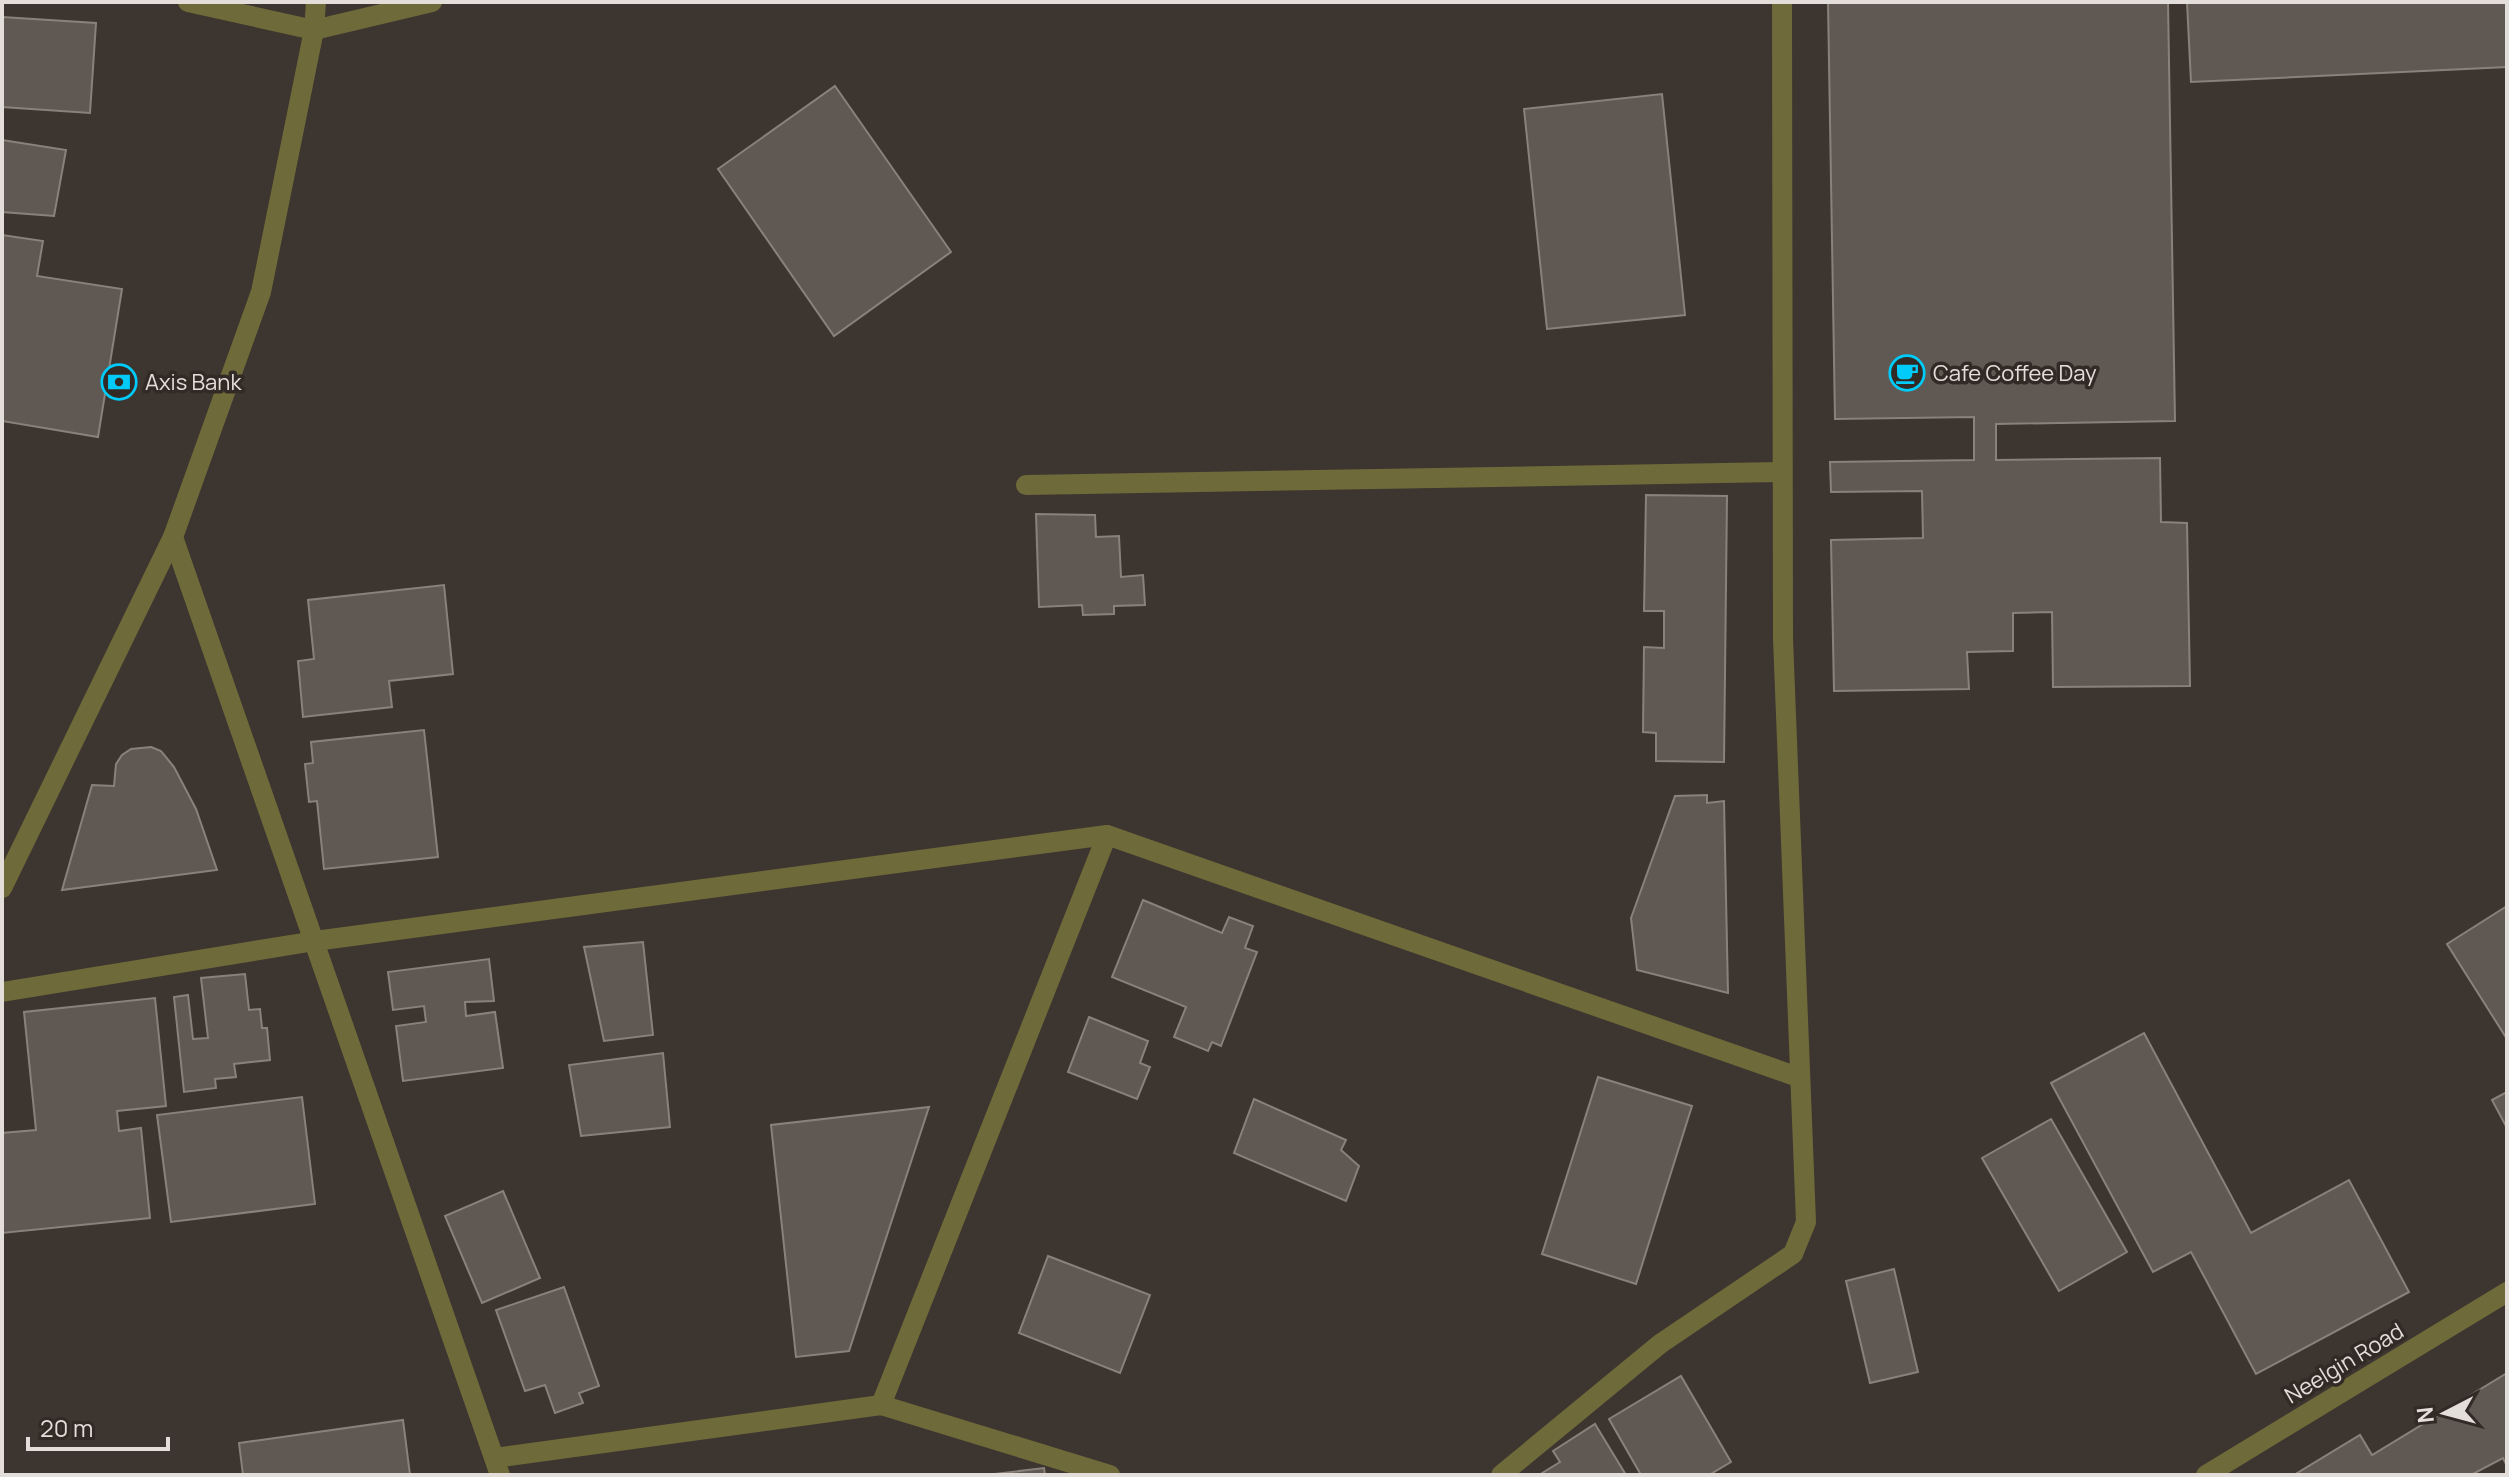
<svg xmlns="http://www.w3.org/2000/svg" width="2509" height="1477" viewBox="0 0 2509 1477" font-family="Manrope,sans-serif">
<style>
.building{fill:#605852;stroke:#89817a;stroke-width:2}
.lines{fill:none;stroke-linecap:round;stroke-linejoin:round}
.minor{stroke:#6f6a3a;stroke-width:20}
.labels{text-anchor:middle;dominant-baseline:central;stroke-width:7;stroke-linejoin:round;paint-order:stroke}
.poi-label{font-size:22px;fill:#e3deda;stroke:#322b25;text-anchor:start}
.street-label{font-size:22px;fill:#e3deda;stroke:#322b25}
</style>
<rect width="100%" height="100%" fill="#3d352f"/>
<g class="building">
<path d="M1828,2H2168L2175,421L1996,424V460L2160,458L2161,522L2187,523L2190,686L2053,687L2052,612L2013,613V651L1967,652L1969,689L1834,691L1831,540L1923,538L1922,491L1831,492L1830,462L1974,460V417L1835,419Z"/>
<path d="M2187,2H2507V67L2191,82Z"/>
<path d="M2,17L96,23L90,113L2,107Z"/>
<path d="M835,86L951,252L834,336L718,169Z"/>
<path d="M1662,94L1685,315L1547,329L1524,109Z"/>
<path d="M2,140L66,150L54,216L2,212Z"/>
<path d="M2,235L43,241L37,276L122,289L98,437L2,421Z"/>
<path d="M1646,495L1727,496L1724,762L1656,761V733L1643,732L1644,647L1664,648V611H1644Z"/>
<path d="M1036,514L1095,515L1096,537L1119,536L1121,577L1143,575L1145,605L1114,606V614L1083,615L1082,605L1039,607Z"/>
<path d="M444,585L453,674L389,681L392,707L303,717L298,661L314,659L308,600Z"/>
<path d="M424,730L438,857L324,869L317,801L309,802L305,764L313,763L311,742Z"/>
<path d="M151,747L161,751L174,767L196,809L217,870L62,890L92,785L114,786L116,764L122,755L131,749Z"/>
<path d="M1707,795V803L1724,801L1728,993L1637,970L1631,918L1675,796Z"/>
<path d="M1143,900L1222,933L1229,917L1253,926L1245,948L1257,952L1221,1046L1212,1042L1208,1051L1174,1037L1186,1007L1112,977Z"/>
<path d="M2507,906V1039L2447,944Z"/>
<path d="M643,942L653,1035L604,1041L584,947Z"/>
<path d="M489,959L494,1001L465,1002L466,1016L495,1012L503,1068L403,1081L396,1026L426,1022L424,1006L393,1010L388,972Z"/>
<path d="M245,974L249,1010L260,1009L262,1028H267L270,1060L234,1064L236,1077L215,1079L216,1088L184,1092L174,997L188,995L193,1039L208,1038L201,978Z"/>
<path d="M155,998L166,1106L117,1111L119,1131L141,1128L150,1218L2,1233V1133L36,1130L24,1012Z"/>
<path d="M1089,1017L1148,1041L1140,1063L1150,1067L1137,1099L1068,1072Z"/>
<path d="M2144,1033L2251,1233L2349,1180L2409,1292L2256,1374L2191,1252L2153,1272L2051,1083Z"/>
<path d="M663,1053L670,1127L581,1136L569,1065Z"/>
<path d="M1598,1077L1692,1106L1636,1284L1542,1254Z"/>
<path d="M2507,1092V1128L2492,1100Z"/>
<path d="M302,1097L315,1204L171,1222L157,1115Z"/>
<path d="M1254,1099L1346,1140L1341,1150L1359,1166L1346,1201L1234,1153Z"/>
<path d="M929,1107L849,1351L796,1357L771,1125Z"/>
<path d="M2051,1119L2127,1252L2059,1291L1982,1158Z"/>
<path d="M503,1191L540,1278L482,1303L445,1216Z"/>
<path d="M1048,1256L1150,1295L1120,1373L1019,1333Z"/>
<path d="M1894,1269L1918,1372L1870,1383L1846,1281Z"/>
<path d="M564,1287L599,1386L579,1393L583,1403L555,1413L545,1385L525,1391L496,1310Z"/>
<path d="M2507,1373V1466L2503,1458L2471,1475H2294L2360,1435L2372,1455Z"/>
<path d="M1681,1376L1731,1462L1709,1475H1641L1609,1419Z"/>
<path d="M403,1420L410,1475H243L239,1443Z"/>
<path d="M1595,1424L1626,1475H1539L1560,1462L1553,1451Z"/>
<path d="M1044,1468L1045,1475H986Z"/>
</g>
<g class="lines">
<g class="minor">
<path d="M188,2L314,30L432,2"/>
<path d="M1026,485L1782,472"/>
<path d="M173,537L500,1475"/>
<path d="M2,888L173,537L261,292L314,30L316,2"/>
<path d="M2,992L315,941L1107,835L1798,1077"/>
<path d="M881,1405L1107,835"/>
<path d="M495,1458L881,1405L1110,1475"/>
<path d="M1501,1475L1660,1344L1793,1254L1806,1222L1783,639L1782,2"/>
<path d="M2206,1475L2507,1292"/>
</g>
</g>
<defs>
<symbol id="cafe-ring" viewBox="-11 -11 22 22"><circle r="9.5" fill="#322b25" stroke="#00cbf9" stroke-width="1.5"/><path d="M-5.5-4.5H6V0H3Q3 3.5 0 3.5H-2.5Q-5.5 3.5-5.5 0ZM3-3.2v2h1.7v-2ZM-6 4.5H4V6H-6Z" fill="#00cbf9"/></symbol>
<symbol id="bank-ring" viewBox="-11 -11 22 22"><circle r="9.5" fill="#322b25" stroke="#00cbf9" stroke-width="1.5"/><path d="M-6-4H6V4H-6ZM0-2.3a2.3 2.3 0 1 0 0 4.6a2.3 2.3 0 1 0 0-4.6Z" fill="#00cbf9"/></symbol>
</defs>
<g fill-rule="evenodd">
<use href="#cafe-ring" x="1887" y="353" width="40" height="40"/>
<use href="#bank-ring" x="99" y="362" width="40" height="40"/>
</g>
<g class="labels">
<g class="poi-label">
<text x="1933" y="373">Cafe Coffee Day</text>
<text x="145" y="382">Axis Bank</text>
</g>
<g class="street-label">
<text transform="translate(2344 1363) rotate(-31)">Neelgin Road</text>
</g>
</g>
<rect width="2509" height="1477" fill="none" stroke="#e3deda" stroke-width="8"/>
<g transform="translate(2445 1413) rotate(264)" stroke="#322b25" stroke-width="6" paint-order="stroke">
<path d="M0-6L14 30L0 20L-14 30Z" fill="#e3deda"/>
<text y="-12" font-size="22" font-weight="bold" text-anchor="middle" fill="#e3deda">N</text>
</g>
<path d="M28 1437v12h140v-12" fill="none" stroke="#e3deda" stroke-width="4"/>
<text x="40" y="1437" font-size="24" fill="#e3deda" stroke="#322b25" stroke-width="6" paint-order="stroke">20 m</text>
</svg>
